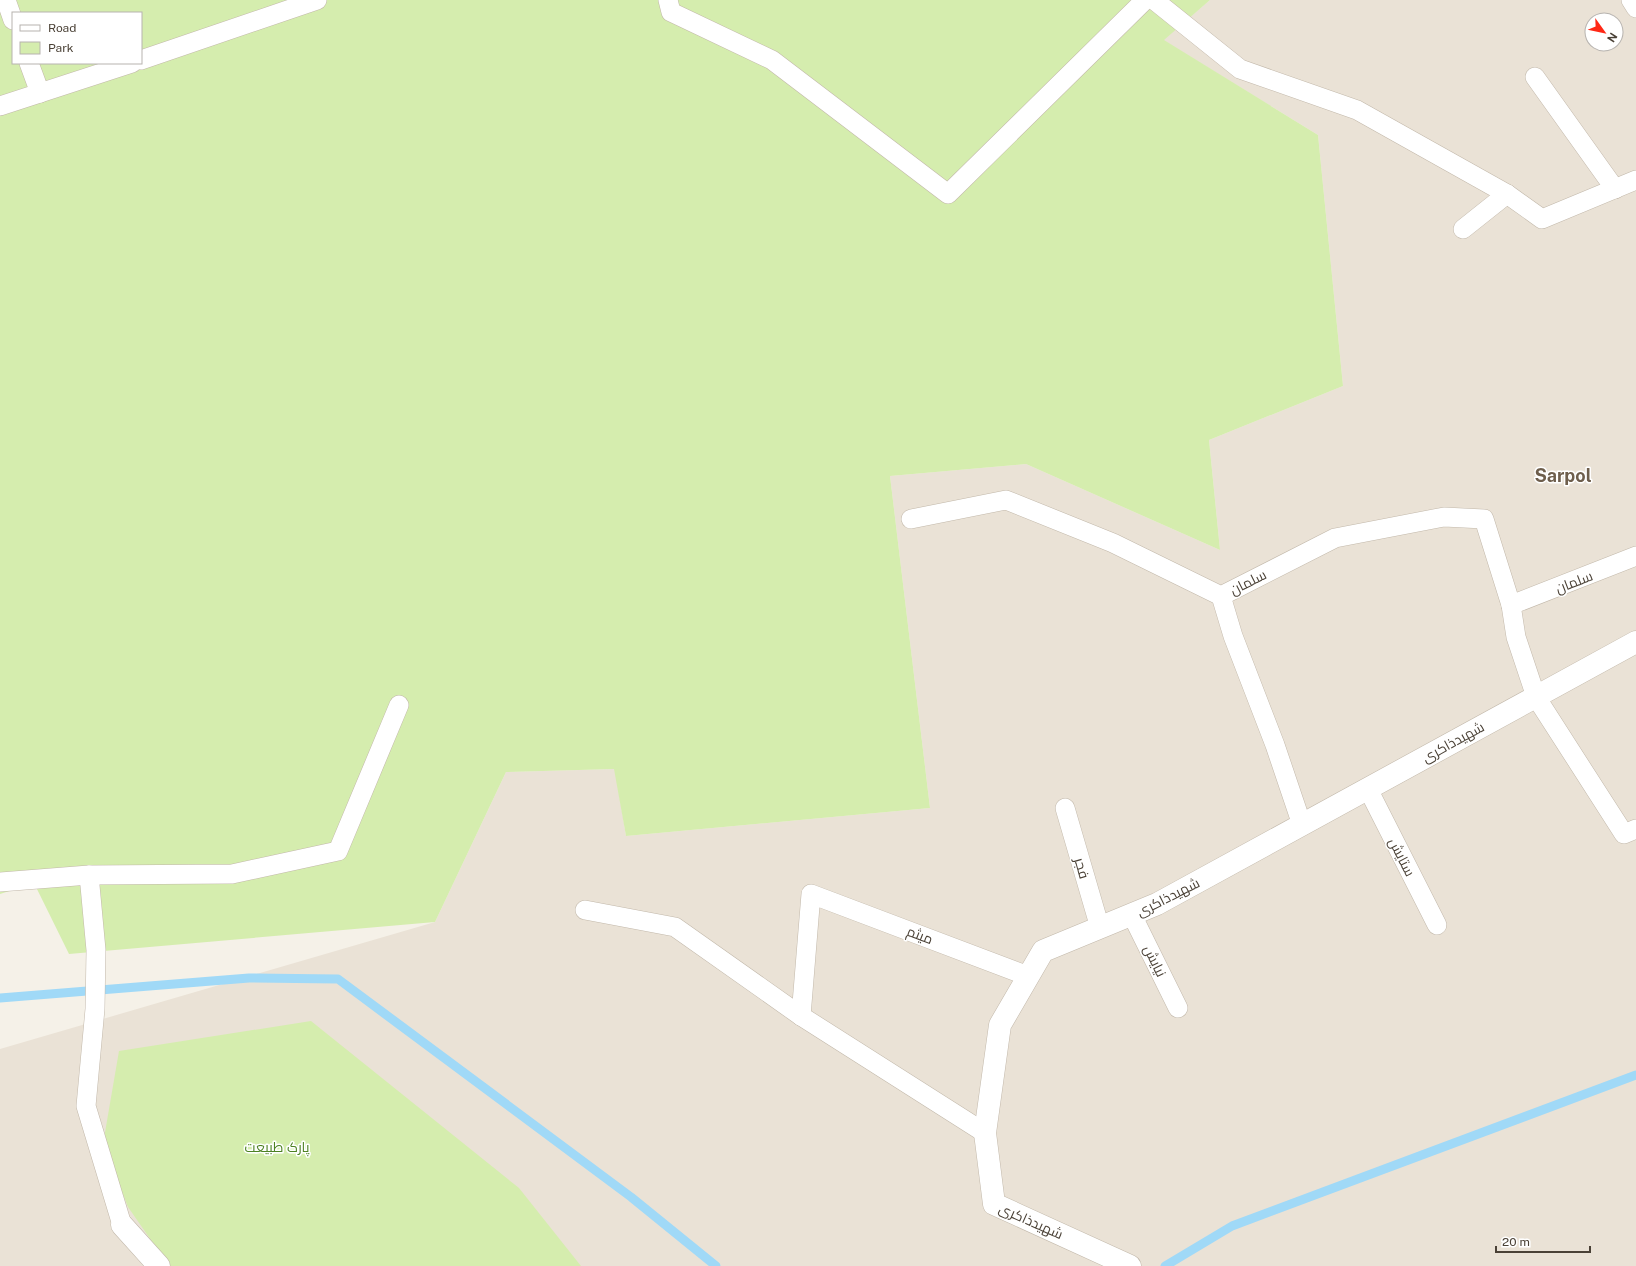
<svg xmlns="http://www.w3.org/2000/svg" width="1636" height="1266" viewBox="0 0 1636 1266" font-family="'Public Sans',Cairo,sans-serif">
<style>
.residential{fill:#eae2d6;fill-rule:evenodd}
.green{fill:#d5edae;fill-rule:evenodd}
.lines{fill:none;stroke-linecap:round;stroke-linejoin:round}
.stream{stroke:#a0d9f7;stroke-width:9}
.lane-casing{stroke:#c2b8aa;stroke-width:20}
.street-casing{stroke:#c2b8aa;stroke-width:23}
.lane{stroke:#fff;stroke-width:19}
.street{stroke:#fff;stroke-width:22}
.labels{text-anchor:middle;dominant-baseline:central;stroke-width:3;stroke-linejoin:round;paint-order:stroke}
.street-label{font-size:14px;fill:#4a4136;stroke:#fff}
.park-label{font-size:14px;fill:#4d8223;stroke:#fff}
.district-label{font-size:18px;font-weight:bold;fill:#6e5e4c;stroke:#fff}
</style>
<rect width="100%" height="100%" fill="#f5f1e8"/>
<path class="residential" d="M1210,0H1636V1266H0V1049L435,922L506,772L615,769L626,836L930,808L890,476L1026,464L1220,550L1209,440L1343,386L1318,135L1163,40ZM1592,20H1616V44H1592Z"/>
<g class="green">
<path d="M0,0H1210L1164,40L1318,135L1343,386L1209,440L1220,550L1026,464L890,476L930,808L626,836L614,769L506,772L435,922L69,954L34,883L0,894ZM13,13H141V63H13Z"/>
<path d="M311,1021L519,1188L581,1266H169L128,1207L103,1144L119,1051Z"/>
</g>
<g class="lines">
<g class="stream">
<path d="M0,998L249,978L338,979L631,1197L716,1266"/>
<path d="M1165,1266L1232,1226L1636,1075"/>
</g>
<defs>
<g id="lane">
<path d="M6,0L13,20"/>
<path d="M668,0L671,12L772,60L948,194L1145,0"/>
<path d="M1154,0L1240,69L1357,110L1507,194L1542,219L1636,180"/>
<path d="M1631,0L1636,8"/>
<path d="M141,60L317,0"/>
<path d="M29,63L40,93"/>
<path d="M1535,77L1615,189"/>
<path d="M0,106L132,63"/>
<path d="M1463,229L1507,194"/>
<path d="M911,519L1006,500L1113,543L1221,596L1335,538L1444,517L1484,519L1511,605L1516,637L1536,697L1624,834L1636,829"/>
<path d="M1221,596L1233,636L1275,745L1302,825"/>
<path d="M1511,605L1636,556"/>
<path d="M1368,789L1437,925"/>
<path d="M1065,808L1100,928"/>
<path d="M89,875L232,874L338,851L399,705"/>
<path d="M0,882L89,875L96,950L95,1009L86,1106L122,1225"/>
<path d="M585,910L675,927L801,1016L985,1133"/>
<path d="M1132,915L1178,1008"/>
<path d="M801,1016L811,894L1028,976"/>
</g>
<g id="street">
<path d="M122,1225L159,1266"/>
<path d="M1130,1266L994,1204L985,1133L1000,1025L1043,951L1157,904L1636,642"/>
</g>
</defs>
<use href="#lane" class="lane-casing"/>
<use href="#street" class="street-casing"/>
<use href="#lane" class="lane"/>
<use href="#street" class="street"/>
</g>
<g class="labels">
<g class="street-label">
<text transform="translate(1248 582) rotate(-27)">سلمان</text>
<text transform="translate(1574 582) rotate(-21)">سلمان</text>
<text transform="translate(1453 742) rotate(-29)">شهیدذاکری</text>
<text transform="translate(1402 857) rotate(63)">ستایش</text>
<text transform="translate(1082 868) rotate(74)">فجر</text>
<text transform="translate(1168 897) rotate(-27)">شهیدذاکری</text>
<text transform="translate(920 935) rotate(21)">میثم</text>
<text transform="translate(1155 961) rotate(64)">نیایش</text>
<text transform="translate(1031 1221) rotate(24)">شهیدذاکری</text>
</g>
<g class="park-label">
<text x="277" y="1147">پارک طبیعت</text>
</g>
<g class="district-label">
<text x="1563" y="475">Sarpol</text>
</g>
</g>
<rect x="12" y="12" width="130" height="52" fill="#ffffff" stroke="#b7b3af"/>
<rect x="20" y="25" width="20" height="6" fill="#ffffff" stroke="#b7b3af"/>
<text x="48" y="32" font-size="12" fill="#4a4136">Road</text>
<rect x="20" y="42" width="20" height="12" fill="#d5edae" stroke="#b7b3af"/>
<text x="48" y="52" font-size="12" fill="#4a4136">Park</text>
<g transform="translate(1604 32) rotate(123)"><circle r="19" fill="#ffffff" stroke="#b7b3af"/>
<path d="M0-3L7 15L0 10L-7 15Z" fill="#ff2816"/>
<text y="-6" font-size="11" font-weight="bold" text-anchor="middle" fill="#4a4136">N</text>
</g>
<path d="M1496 1246v6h94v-6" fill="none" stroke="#4a4136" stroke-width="2"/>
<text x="1502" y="1246" font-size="12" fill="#4a4136" stroke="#ffffff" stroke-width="3" paint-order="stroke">20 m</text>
</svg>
